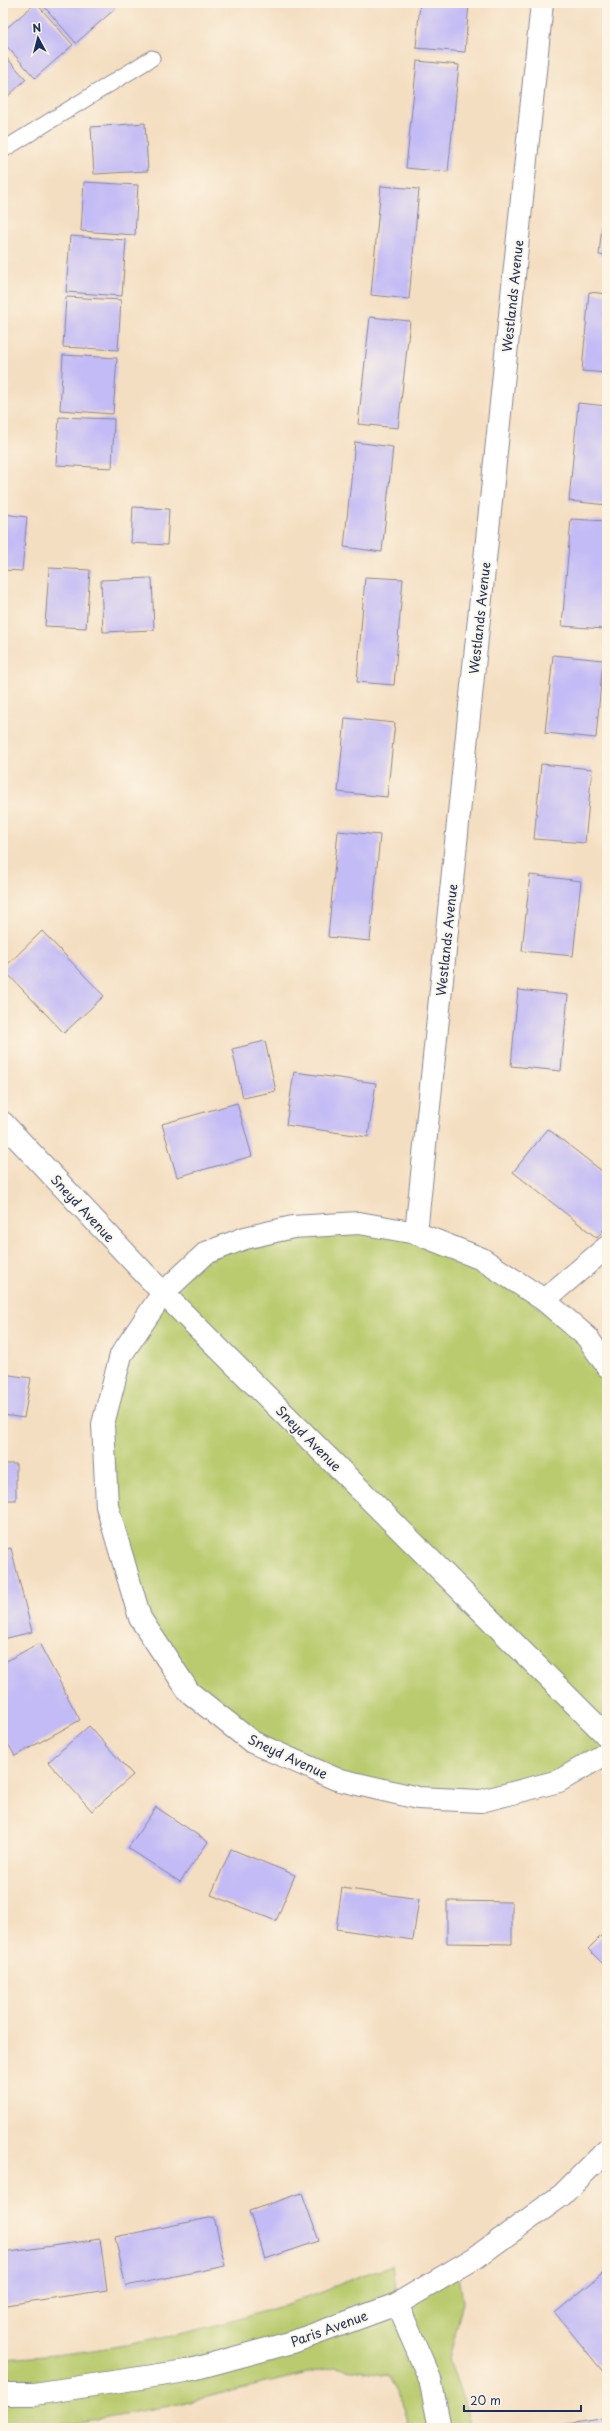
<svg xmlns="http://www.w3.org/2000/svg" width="610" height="2431" viewBox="0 0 610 2431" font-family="'Playpen Sans',sans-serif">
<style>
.green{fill:#b9cb6e;stroke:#6a7d66}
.building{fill:#c3bbf5}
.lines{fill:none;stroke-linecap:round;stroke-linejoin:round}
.lane-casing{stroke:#888690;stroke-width:17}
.street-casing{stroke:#888690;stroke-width:24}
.secondary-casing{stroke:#888690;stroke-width:24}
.lane{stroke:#fff;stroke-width:15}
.street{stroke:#fff;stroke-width:22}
.secondary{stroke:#fff;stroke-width:22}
.labels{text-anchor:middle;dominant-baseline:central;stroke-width:3.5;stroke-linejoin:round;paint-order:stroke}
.street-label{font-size:13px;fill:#1b2f5e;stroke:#fcf5e5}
</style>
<rect width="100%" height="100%" fill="#fcf5e5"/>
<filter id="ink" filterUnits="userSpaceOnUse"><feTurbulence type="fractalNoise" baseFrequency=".025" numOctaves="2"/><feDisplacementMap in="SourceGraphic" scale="8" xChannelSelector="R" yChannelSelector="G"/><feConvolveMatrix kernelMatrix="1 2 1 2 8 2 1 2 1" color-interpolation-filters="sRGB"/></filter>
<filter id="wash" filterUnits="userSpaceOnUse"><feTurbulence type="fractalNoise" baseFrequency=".012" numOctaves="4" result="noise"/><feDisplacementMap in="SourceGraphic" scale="16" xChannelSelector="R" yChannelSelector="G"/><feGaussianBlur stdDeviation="0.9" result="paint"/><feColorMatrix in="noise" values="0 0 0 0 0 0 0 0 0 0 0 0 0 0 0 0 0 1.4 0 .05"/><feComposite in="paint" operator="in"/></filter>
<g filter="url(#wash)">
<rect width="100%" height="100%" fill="#f4dec1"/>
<g class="green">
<path d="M359,1223L482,1259L607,1366V1753L481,1801L336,1779L189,1692L140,1618L107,1506L103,1424L121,1355L206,1253Z"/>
<path d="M392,2265L397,2304L458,2268L463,2302L449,2359L468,2413L470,2428H408L403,2403L389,2376L334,2367L169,2406L79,2422L3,2428V2359C98,2354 191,2335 281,2306C319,2294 354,2277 392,2265Z"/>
</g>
<g id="blocks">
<g class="building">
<path d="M36,3L73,45L35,78L3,42V31Z"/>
<path d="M41,3H111L116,8L76,43Z"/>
<path d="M420,3H469L465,52L416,48Z"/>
<path d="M3,54L26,79L3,101Z"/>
<path d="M417,61L459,65L448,172L406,168Z"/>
<path d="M145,123L148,171L94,174L91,127Z"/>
<path d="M84,182L138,185L135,235L81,231Z"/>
<path d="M606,185H607V256L599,255Z"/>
<path d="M381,186L419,189L409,299L371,295Z"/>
<path d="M70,236L126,240L122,296L66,292Z"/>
<path d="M589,292L607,294V373L582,371Z"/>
<path d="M66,297L121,300L118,350L63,347Z"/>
<path d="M370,317L410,321L398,428L358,424Z"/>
<path d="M63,355L117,358L113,414L60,410Z"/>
<path d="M578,403L607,406V505L569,501Z"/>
<path d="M59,417L114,419L112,468L56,465Z"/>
<path d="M355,442L393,447L382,552L344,547Z"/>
<path d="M133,507L169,509L167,545L131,543Z"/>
<path d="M3,514L27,517L22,571L3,570Z"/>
<path d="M571,519L607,521V589L604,629L562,626Z"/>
<path d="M49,568L90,570L86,628L45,626Z"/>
<path d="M365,577L403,579L394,685L357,682Z"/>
<path d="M152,578L154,630L103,632L101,580Z"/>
<path d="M553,655L603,660L596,738L545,733Z"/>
<path d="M345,718L395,723L387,797L338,792Z"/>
<path d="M541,764L592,769L585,843L534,839Z"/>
<path d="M338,831L380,835L370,941L328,937Z"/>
<path d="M530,875L581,881L573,956L522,951Z"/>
<path d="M42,931L104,996L64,1033L3,969Z"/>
<path d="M518,990L568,995L561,1071L511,1066Z"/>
<path d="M265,1041L276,1091L243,1098L232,1049Z"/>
<path d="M294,1072L376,1083L368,1137L286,1125Z"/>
<path d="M237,1103L252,1156L177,1177L162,1124Z"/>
<path d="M548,1129L607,1175V1225L597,1238L513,1172Z"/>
<path d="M3,1374L31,1378L24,1418L3,1415Z"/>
<rect x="3" y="1464" width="13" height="36"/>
<path d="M11,1548L32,1632L3,1639V1550Z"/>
<path d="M39,1643L80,1720L15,1756L3,1735V1663Z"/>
<path d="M89,1726L133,1775L92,1811L48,1762Z"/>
<path d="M156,1807L208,1842L180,1882L128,1848Z"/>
<path d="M231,1849L295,1875L276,1921L211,1895Z"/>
<path d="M342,1888L419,1899L413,1940L336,1929Z"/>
<path d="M447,1901L512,1902V1944L447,1943Z"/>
<path d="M607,1930V1968L588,1949Z"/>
<path d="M302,2193L319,2241L265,2259L249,2211Z"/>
<path d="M214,2217L225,2266L126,2286L115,2237Z"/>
<path d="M100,2239L107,2290L6,2305L3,2281V2253Z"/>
<path d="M607,2270V2373L605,2374L555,2313Z"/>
<path d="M607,2418V2428H561V2425Z"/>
</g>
</g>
</g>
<g filter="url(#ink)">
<use href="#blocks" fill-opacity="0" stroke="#888690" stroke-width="1"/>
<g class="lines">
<defs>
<path id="lane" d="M3,150L152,58"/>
<g id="street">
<path d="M416,1233L542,3"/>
<path d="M544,1300L607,1247"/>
<path d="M607,1366L587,1337L544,1300L482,1259L416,1233L359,1223L293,1227L245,1238L206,1253L163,1293L121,1355L103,1424L107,1506L140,1618L189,1692L252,1742L336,1779L418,1798L481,1801L559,1781L607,1753"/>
<path d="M397,2304L430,2379L440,2428"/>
<path d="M3,2394H34L186,2371L293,2342L397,2304L475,2258L562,2195L607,2150"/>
</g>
<path id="secondary" d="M3,1123L163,1293L607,1736"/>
</defs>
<use href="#lane" class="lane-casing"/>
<use href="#street" class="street-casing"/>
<use href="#secondary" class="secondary-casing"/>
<use href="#lane" class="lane"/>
<use href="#street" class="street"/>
<use href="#secondary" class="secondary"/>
</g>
</g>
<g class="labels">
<g class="street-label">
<text transform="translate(512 296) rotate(-84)">Westlands Avenue</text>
<text transform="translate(479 618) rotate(-84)">Westlands Avenue</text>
<text transform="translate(446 940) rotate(-84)">Westlands Avenue</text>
<text transform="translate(83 1208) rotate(47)">Sneyd Avenue</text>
<text transform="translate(309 1438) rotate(45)">Sneyd Avenue</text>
<text transform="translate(288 1756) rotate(25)">Sneyd Avenue</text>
<text transform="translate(329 2328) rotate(-20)">Paris Avenue</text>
</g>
</g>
<rect width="610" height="2431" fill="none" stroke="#fcf5e5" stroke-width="16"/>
<g transform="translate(38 38) rotate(353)" stroke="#fcf5e5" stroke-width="3" paint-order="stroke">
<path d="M0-3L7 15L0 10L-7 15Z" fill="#1b2f5e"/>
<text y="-6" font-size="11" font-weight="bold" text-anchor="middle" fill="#1b2f5e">N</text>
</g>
<path d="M464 2405v6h117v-6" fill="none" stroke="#1b2f5e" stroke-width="2"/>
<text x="470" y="2405" font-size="12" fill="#1b2f5e" stroke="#fcf5e5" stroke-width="3" paint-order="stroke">20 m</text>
</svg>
